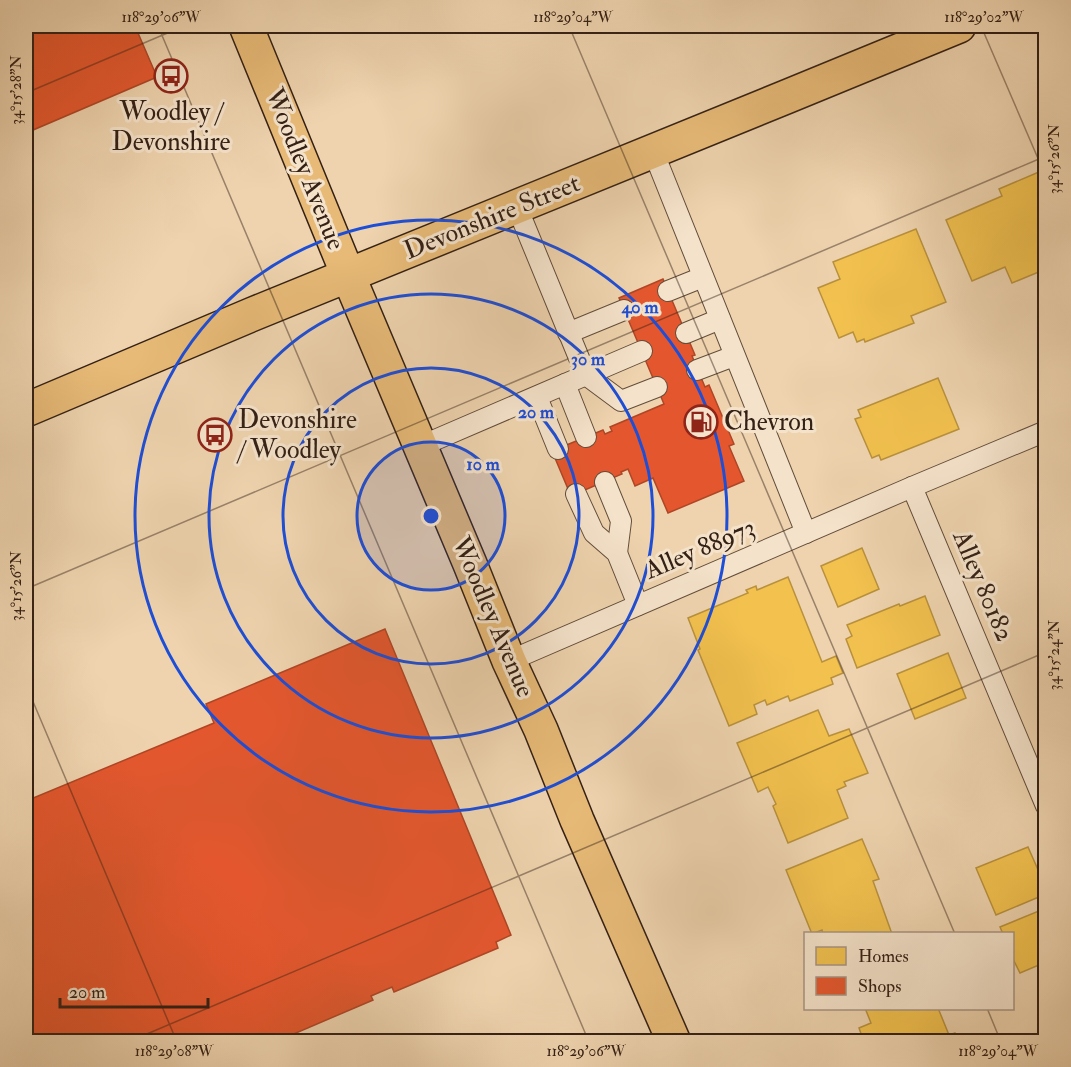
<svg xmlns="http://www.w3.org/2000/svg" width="1071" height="1067" viewBox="0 0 1071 1067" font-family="'IM FELL Double Pica',serif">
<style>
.homes{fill:#f2c14e;stroke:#b9913d;stroke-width:1.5}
.shops{fill:#e4572e;stroke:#af4626;stroke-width:1.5}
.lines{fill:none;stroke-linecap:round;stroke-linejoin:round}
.service-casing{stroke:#624d3b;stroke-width:22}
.primary-casing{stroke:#342015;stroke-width:36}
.service{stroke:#f4e2ca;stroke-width:20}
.primary{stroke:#e7ba77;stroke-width:33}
.ticks{fill:none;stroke:#342015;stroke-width:1.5;stroke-opacity:0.45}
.ring{fill:none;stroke:#1d4ed8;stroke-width:3}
.labels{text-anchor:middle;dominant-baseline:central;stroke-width:6;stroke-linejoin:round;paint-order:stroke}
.poi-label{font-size:26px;fill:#342015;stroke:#f4e2ca;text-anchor:start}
.street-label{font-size:26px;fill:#342015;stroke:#f4e2ca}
.centre{fill:#1d4ed8;stroke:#f4e2ca;stroke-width:3}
.ring-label{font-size:18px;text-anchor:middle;font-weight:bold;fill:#1d4ed8;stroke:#f4e2ca;stroke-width:6;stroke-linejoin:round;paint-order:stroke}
.neatline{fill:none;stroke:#342015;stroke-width:2}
.ticks-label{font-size:15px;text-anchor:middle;fill:#342015}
</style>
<rect width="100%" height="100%" fill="#eed3ae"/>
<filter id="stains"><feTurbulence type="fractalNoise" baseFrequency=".00333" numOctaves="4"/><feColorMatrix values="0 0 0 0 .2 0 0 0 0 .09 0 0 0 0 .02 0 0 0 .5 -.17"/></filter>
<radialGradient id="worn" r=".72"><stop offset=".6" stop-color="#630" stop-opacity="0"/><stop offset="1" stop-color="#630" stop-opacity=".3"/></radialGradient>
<g class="homes">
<path d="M1046,169V269L1012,283L1005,267L972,281L946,220L1002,196L999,189Z"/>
<path d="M916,229L946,302L911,316L914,323L865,342L864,339L857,342L853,332L839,338L818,288L840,279L833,262Z"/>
<path d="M938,378L959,429L881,460L879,455L872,458L855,419L861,417L858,410Z"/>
<path d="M862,548L879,589L838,607L821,566Z"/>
<path d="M788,577L822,662L836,656L843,673L831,678L833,684L790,701L788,696L767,705L765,700L754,705L757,714L729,726L698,650L700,649L688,618L748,593L746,590L756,586L757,590Z"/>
<path d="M925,596L940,635L857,668L846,639L852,636L847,625L899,604L900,606Z"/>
<path d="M948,653L966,698L915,719L897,674Z"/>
<path d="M818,710L829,736L849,729L868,773L844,782L846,786L837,790L848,818L788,843L773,806L776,804L768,787L758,792L737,743Z"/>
<path d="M862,839L879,879L873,881L892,934H823L822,930L812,934L786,870Z"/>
<path d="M1028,847L1046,888V894L996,915L976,868Z"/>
<path d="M1046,908V962L1020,973L1012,957V934H1003L1000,927Z"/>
<path d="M865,1008H938L949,1035L955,1033L959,1042H864L859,1028L871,1023Z"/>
</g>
<g class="shops">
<path d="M26,26H135L157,77L26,133Z"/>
<path d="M663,279L695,355L692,356L705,387L709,385L734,444L729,446L744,481L668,513L653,478L635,486L628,469L621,472L622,474L571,496L552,451L603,430L605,434L612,431L610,427L664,404L619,298Z"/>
<path d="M385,629L511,935L496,942L498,948L394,992L392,987L371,996L373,1000L275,1042H26V801L214,723L206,704Z"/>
</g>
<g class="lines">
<defs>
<g id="service">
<path d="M653,151L806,533"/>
<path d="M668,291L703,277"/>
<path d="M568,333L624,310"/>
<path d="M686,333L720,319"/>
<path d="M697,370L734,356"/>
<path d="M586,375L621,401L657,387"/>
<path d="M586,375L642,351"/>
<path d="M565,384L586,437"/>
<path d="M537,397L558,449"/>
<path d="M421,446L586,375L517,207"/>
<path d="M605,482L621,521L617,553"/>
<path d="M912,487L1046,806"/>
<path d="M576,494L594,533L617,553L638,605"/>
<path d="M509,661L912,487L1046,431"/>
</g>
<g id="primary">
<path d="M246,26L348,275L470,564L509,661L541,730L577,820L674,1042"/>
<path d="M26,410L253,314L786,97L959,26"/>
</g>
</defs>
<use href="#service" class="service-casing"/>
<use href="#primary" class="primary-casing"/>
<use href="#service" class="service"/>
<use href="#primary" class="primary"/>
</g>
<path class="ticks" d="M158,26L589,1042M569,26L955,934M981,26L1046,177M26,93L184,26M26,589L1046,156M26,685L177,1042M987,1008L1001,1042M128,1042L1046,652"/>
<circle cx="431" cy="516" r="74" fill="#1d4ed8" fill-opacity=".12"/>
<g class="ring">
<circle cx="431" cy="516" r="74"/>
<circle cx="431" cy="516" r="148"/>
<circle cx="431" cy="516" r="222"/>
<circle cx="431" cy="516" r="296"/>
</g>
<defs>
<symbol id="bus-ring" viewBox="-11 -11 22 22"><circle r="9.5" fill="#f4e2ca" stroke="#8f2418" stroke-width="1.5"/><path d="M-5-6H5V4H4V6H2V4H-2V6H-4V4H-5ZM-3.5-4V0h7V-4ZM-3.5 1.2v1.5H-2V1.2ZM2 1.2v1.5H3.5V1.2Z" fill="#8f2418"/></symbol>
<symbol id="fuel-ring" viewBox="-11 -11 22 22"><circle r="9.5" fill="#f4e2ca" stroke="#8f2418" stroke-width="1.5"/><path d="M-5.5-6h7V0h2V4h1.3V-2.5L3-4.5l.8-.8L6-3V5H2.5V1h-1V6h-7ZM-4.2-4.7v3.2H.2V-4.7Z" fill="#8f2418"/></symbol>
</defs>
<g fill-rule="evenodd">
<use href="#bus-ring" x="152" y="57" width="38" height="38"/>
<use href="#fuel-ring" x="682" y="403" width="38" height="38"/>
<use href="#bus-ring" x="196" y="416" width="38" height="38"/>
</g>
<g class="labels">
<g class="poi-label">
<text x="171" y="112" text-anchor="middle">Woodley /<tspan x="171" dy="30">Devonshire</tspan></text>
<text x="238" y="420">Devonshire<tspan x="238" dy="30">/ Woodley</tspan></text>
<text x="724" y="422">Chevron</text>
</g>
<g class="street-label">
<text transform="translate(305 169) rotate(68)">Woodley Avenue</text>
<text transform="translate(492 217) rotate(-22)">Devonshire Street</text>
<text transform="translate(700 549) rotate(-23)">Alley 88973</text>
<text transform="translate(983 586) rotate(67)">Alley 80182</text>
<text transform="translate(493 617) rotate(67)">Woodley Avenue</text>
</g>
</g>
<circle cx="431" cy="516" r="9" class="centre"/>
<g class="ring-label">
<text x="640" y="313">40 m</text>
<text x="588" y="365">30 m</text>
<text x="536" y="418">20 m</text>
<text x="483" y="470">10 m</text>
</g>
<rect width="1071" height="1067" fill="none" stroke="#eed3ae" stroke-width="66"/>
<rect x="804" y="932" width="210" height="78" fill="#f4e2ca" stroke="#a79482" stroke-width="1.5"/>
<rect x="816" y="947" width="30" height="18" fill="#f2c14e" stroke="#a79482" stroke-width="1.5"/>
<text x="858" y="962" font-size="18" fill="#342015">Homes</text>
<rect x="816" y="977" width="30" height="18" fill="#e4572e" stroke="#a79482" stroke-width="1.5"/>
<text x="858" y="992" font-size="18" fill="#342015">Shops</text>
<path d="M60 998v9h148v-9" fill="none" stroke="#342015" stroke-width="3"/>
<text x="69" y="998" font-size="18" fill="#342015" stroke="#f4e2ca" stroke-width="4.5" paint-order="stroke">20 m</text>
<rect x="33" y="33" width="1005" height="1001" class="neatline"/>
<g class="ticks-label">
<text x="161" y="22">118°29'06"W</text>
<text x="573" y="22">118°29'04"W</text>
<text x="984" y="22">118°29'02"W</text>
<text transform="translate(16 90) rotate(-90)" y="5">34°15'28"N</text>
<text transform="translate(1054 159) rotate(-90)" y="5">34°15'26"N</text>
<text transform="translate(16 586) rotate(-90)" y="5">34°15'26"N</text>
<text transform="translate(1054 655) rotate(-90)" y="5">34°15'24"N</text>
<text x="174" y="1056">118°29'08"W</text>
<text x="586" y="1056">118°29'06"W</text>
<text x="998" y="1056">118°29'04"W</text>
</g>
<rect width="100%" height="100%" filter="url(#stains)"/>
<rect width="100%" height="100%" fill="url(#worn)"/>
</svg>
